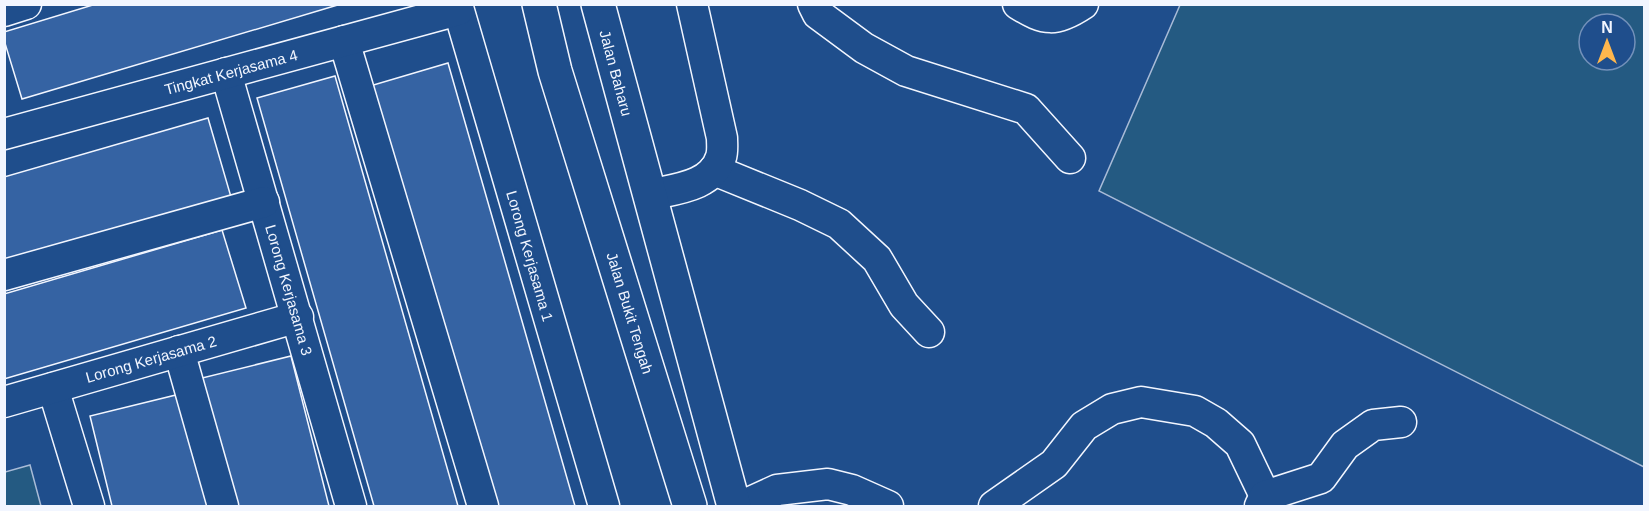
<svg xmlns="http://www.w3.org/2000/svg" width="1649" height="511" viewBox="0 0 1649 511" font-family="Helvetica,sans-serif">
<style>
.green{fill:#245a82;stroke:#a8bbd7;stroke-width:1.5;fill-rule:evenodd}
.building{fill:#3563a3;stroke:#f2f6ff;stroke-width:1.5}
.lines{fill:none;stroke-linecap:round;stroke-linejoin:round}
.minor-casing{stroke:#f2f6ff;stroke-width:33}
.highway-casing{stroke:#f2f6ff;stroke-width:36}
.minor{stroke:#1f4e8c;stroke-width:30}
.highway{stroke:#1f4e8c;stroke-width:33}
.labels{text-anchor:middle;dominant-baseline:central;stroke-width:4.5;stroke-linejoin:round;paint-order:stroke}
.street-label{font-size:15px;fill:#f2f6ff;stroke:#1f4e8c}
</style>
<rect width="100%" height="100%" fill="#1f4e8c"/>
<g class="green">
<path d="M1180,5H1644V467L1099,191ZM1589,24H1625V60H1589Z"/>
<path d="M30,465L41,506H5V472Z"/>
</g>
<g class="building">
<path d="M96,4H341L22,99L4,40V32Z"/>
<path d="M448,63L575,506H491L370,86Z"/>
<path d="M335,76L458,506H374L257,98Z"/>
<path d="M208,118L231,197L4,263V177Z"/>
<path d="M222,230L246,308L4,379V294Z"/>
<path d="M291,356L329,506H234L202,378Z"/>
<path d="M180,394L208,506H112L90,416Z"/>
</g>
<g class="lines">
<defs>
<g id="minor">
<path d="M457,4L604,506"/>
<path d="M813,4L818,14L864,48L906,71L1026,109L1070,158"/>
<path d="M1018,4C1045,21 1056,22 1083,4"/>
<path d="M4,11L26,4"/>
<path d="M344,41L483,506"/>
<path d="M226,73L351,506"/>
<path d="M4,134L458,10"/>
<path d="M714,170L800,205L839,224L877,259L904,305L929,332"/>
<path d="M649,195C674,189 712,187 721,157C723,151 722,144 722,138L692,4"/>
<path d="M4,275L264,202"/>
<path d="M179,351L223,506"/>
<path d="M53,388L89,506"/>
<path d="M4,402L298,317"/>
<path d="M742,506L777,490L828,484L852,490L888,506"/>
<path d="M994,506L1054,464L1084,426L1112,409L1141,402L1195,411L1216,423L1240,444L1265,496"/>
<path d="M1260,506L1265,496L1321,478L1345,445L1373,425L1401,422"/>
</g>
<g id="highway">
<path d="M539,4L555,71L690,506"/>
<path d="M598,4L734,506"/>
</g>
</defs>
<use href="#minor" class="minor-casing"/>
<use href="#highway" class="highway-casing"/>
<use href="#minor" class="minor"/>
<use href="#highway" class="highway"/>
</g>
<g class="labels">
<g class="street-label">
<text transform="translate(231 72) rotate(-15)">Tingkat Kerjasama 4</text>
<text transform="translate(616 73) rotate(75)">Jalan Baharu</text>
<text transform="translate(530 256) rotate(74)">Lorong Kerjasama 1</text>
<text transform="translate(289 290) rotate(74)">Lorong Kerjasama 3</text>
<text transform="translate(630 313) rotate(73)">Jalan Bukit Tengah</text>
<text transform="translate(151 359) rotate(-16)">Lorong Kerjasama 2</text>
</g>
</g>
<rect width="1649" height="511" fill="none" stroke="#f2f6ff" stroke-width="12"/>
<g transform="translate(1607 42)"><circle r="28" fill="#1f4e8c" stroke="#7391ba" stroke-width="1.5"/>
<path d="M0-4.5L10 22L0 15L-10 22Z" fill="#ffb74d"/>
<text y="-9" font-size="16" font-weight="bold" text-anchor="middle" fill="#f2f6ff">N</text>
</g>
</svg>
